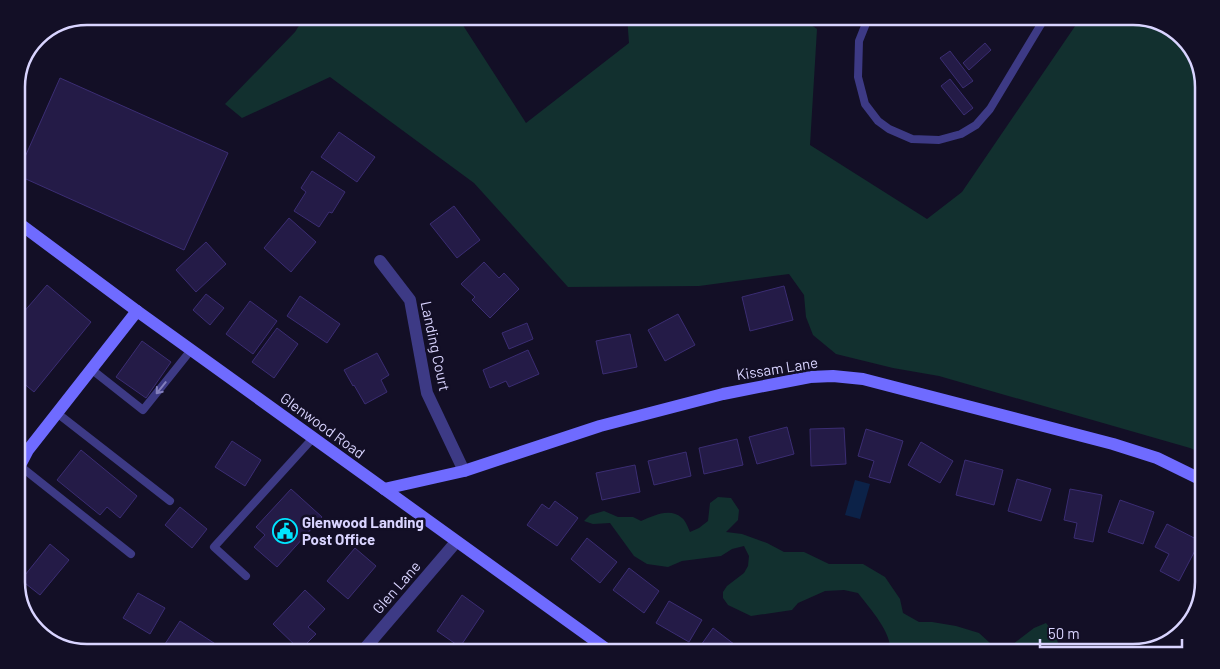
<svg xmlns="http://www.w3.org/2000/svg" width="1220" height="669" viewBox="0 0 1220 669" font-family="Barlow,sans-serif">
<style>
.green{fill:#12302f}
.water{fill:#0c2248}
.building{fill:#241b47;stroke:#3b2d73}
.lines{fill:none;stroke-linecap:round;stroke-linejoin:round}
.lane{stroke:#3d3a85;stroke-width:8}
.street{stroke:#3d3a85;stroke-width:12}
.secondary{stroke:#6f6bff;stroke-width:12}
.oneway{stroke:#837fbc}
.labels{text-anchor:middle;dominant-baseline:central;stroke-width:5;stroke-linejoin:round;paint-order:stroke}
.street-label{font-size:15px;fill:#d9d4ff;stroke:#130f26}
.poi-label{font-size:15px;font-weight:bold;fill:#d9d4ff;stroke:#130f26;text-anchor:start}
.rim{fill:none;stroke:#d9d4ff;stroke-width:2.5}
</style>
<rect width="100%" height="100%" fill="#130f26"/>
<g class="green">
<path d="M305,16H457L526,123L629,43L627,16H798L817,29L810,145L927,219L962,192L1082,16H1133L1168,26L1192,48L1204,83V454L1190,448L939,376L893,368L836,354L813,335L806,317L804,295L789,274L699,286L568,287L474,183L330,77L242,118L225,104L295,32Z"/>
<path d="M718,497L731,498L739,510L738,520L726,532L742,534L767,543L784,552H804L829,564H863L885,577L900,599L903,613L919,622H932L956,626L979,633L990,643L1013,644L1034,628L1046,623L1056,636L1061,653H891C891,631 871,610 858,593L844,590L825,591L798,603L792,610L751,616L728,605L723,598V592L727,586L744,573L748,566L749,556L744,546L732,549L721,556L682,561L668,567L647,564L634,556L610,523L593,524L584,521L590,515L604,511L618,517H633L641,521C653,516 670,507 682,518C686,521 688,528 690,532L699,528L708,521L710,503Z"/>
</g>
<path class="water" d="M855,480L870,484L860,519L845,515Z"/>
<g class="building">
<path d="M985,43L991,50L969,70L963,63Z"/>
<path d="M950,51L973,81L963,88L940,58Z"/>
<path d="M60,78L228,153L184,250L17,175Z"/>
<path d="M950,79L973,108L964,115L941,86Z"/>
<path d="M339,132L375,157L357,182L321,157Z"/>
<path d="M312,171L345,192L332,213L329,212L319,227L294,211L306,192L301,188Z"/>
<path d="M454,206L480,240L457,258L430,224Z"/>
<path d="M289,218L316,242L291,272L264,248Z"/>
<path d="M206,242L226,264L196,292L176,270Z"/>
<path d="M484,262L499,278L504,273L519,289L490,318L472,300L475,297L461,284Z"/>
<path d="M47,285L91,322L34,392L16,377V321Z"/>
<path d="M784,286L793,320L750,331L742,297Z"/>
<path d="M206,294L224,308L210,325L193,310Z"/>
<path d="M300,296L340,324L327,343L287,316Z"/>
<path d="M250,301L277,321L253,354L226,334Z"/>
<path d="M678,314L695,345L665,361L648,330Z"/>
<path d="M527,323L533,339L509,349L502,333Z"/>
<path d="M277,328L298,344L274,378L252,362Z"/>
<path d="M630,334L637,367L603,374L596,341Z"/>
<path d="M142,341L171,362L146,398L116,377Z"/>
<path d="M528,350L539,374L509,387L506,381L490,388L483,370Z"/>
<path d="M377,353L389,375L381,380L387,392L365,404L354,385L353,386L344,370Z"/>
<path d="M787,427L794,454L757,464L749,437Z"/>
<path d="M844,428L846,464L811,466L810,429Z"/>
<path d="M866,429L903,441L890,483L869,477L874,461L858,456Z"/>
<path d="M737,439L743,465L704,474L699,448Z"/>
<path d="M232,441L261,460L245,486L215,467Z"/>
<path d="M921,442L953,461L940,483L908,465Z"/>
<path d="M81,450L137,496L120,518L107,507L100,515L57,480Z"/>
<path d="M686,452L691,476L654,485L648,461Z"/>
<path d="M965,460L1003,470L994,505L956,495Z"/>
<path d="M635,465L640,492L602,500L596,473Z"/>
<path d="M1017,479L1051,489L1041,521L1008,511Z"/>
<path d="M291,489L322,517L277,567L254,547L265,535L256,527Z"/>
<path d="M1070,489L1102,495L1093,542L1074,538L1077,523L1064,520Z"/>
<path d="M1120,500L1154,512L1143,544L1108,532Z"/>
<path d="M555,501L578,518L557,546L527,525L542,504L549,509Z"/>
<path d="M180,507L207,529L192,548L165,525Z"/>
<path d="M1167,524L1200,541L1179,581L1160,571L1169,554L1155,547Z"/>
<path d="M587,538L617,562L600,583L571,559Z"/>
<path d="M50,544L69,560L40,595L21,580Z"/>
<path d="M355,548L376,566L348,599L327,581Z"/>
<path d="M629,568L659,591L644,613L613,590Z"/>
<path d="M305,590L325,609L308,627L316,634L300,650L273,624Z"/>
<path d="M138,593L165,608L150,634L123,618Z"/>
<path d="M462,595L484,611L460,647L437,631Z"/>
<path d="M669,601L702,620L689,642L656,623Z"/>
<path d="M180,621L217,645L212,653H178L165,644Z"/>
<path d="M713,628L743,651L742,653H704L699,648Z"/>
</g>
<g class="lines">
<g class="lane">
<path d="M869,16L859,41L858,77L865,104L878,121L889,129L912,139L939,140L961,134L976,125L990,109L1046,16"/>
<path d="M91,369L143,410L191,350"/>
<path d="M57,413L170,501"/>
<path d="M20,466L131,554"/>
<path d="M246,576L214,547L313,438"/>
</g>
<g class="street">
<path d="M380,261L410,300L427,393L464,471"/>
<path d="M51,643L54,644"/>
<path d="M361,653L456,542"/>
</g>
<g class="secondary">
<path d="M16,221L137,311L612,653"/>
<path d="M16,473L28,450L137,311"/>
<path d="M384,489L464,471L600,426L723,394L810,377L833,376L863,379L1113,444L1157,458L1204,481"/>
</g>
</g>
<defs><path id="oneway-shaft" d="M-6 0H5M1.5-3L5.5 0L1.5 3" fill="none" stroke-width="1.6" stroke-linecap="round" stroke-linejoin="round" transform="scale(1.25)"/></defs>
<use class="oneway" href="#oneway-shaft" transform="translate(161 388) rotate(129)"/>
<defs>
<symbol id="civic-ring" viewBox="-11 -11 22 22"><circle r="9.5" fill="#130f26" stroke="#00e5ff" stroke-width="1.5"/><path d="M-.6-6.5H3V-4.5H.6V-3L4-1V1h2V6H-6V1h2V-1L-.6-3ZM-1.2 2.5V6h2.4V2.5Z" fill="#00e5ff"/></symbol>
</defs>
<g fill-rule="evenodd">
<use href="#civic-ring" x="271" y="517" width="28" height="28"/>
</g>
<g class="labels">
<g class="street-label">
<text transform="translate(436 346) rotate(78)">Landing Court</text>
<text transform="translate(777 368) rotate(-9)">Kissam Lane</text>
<text transform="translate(323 425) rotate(36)">Glenwood Road</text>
<text transform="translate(396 587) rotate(-49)">Glen Lane</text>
</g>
<g class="poi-label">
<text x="302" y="522">Glenwood Landing<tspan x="302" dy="17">Post Office</tspan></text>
</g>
</g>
<path d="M0 0H1220V669H0ZM87 25H1133A62 62 0 0 1 1195 87V582A62 62 0 0 1 1133 644H87A62 62 0 0 1 25 582V87A62 62 0 0 1 87 25Z" fill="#130f26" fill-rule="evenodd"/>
<path class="rim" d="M87 25H1133A62 62 0 0 1 1195 87V582A62 62 0 0 1 1133 644H87A62 62 0 0 1 25 582V87A62 62 0 0 1 87 25Z"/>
<path d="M1040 639v8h142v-8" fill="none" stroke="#d9d4ff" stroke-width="2.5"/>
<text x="1048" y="639" font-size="15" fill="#d9d4ff" stroke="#130f26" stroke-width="4" paint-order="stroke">50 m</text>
</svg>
